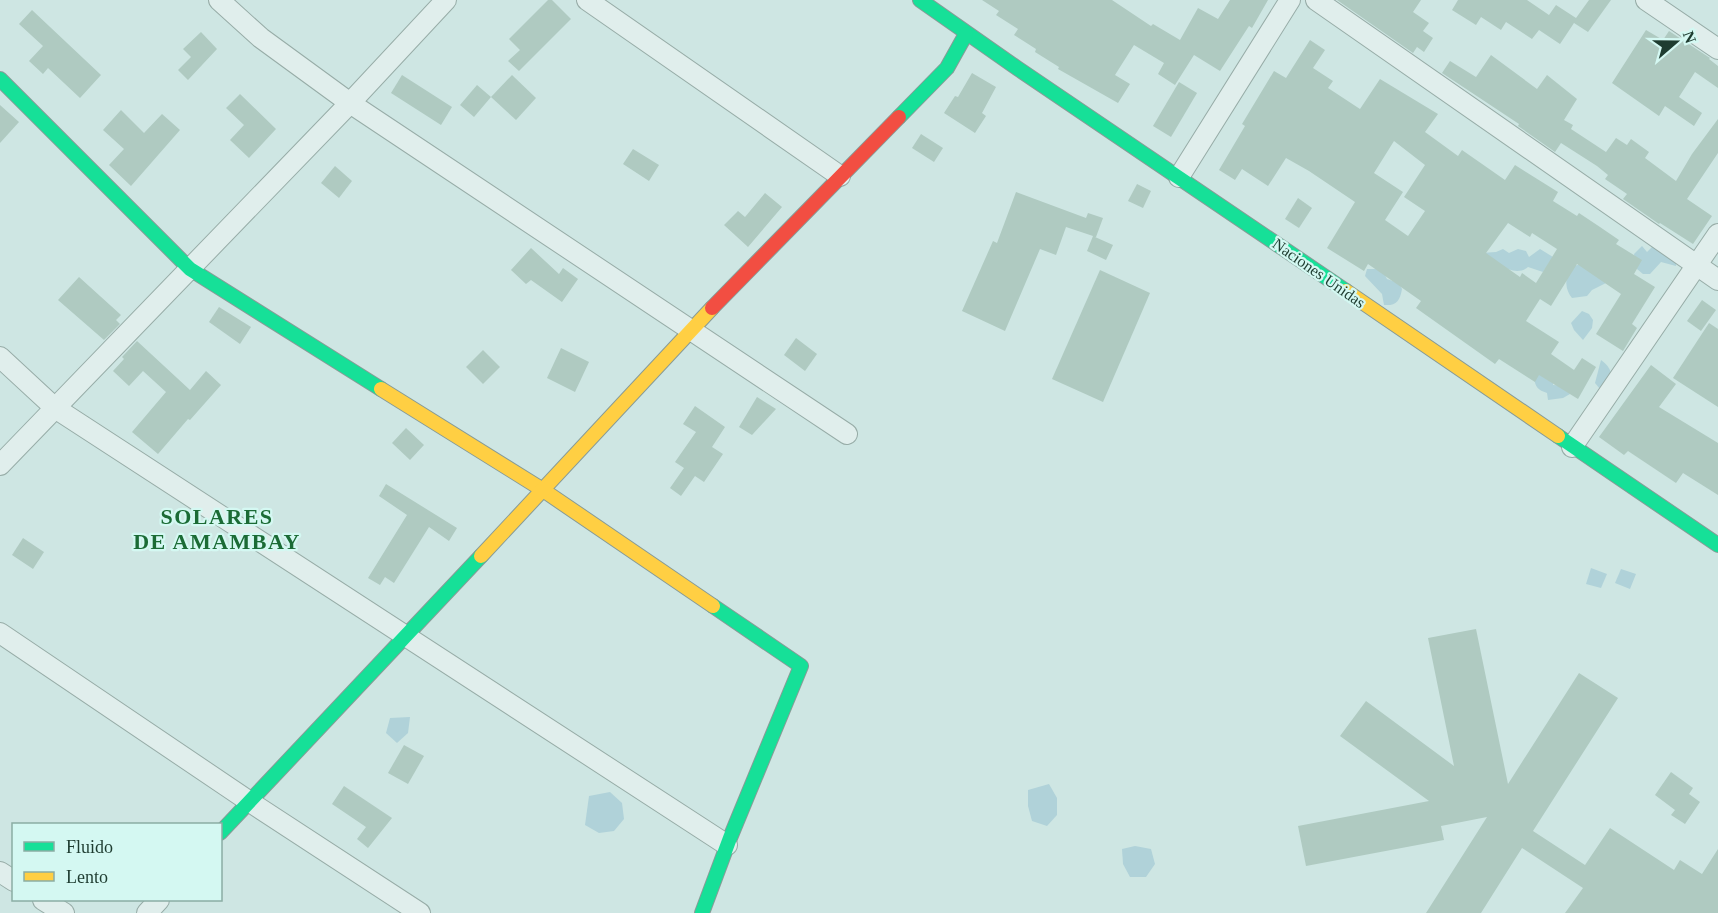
<svg xmlns="http://www.w3.org/2000/svg" width="1718" height="913" viewBox="0 0 1718 913" font-family="'Times New Roman',serif">
<style>
.green{fill:#b0d2d9}
.building{fill:#afcac1;fill-rule:evenodd}
.lines{fill:none;stroke-linecap:round;stroke-linejoin:round}
.street-casing{stroke:#97aca7;stroke-width:22}
.fast-casing{stroke:#879b97;stroke-width:16}
.slow-casing{stroke:#879b97;stroke-width:16}
.jam-casing{stroke:#879b97;stroke-width:16}
.street{stroke:#e0eeec;stroke-width:20}
.fast{stroke:#16e098;stroke-width:14}
.slow{stroke:#ffcf43;stroke-width:14}
.jam{stroke:#f24e42;stroke-width:14}
.labels{text-anchor:middle;dominant-baseline:central;stroke-width:4.5;stroke-linejoin:round;paint-order:stroke}
.street-label{font-size:16px;fill:#1e3c30;stroke:#d4f8f2}
.district-label{font-size:22px;font-weight:bold;letter-spacing:1.5px;fill:#1b6b35;stroke:#d4f8f2}
</style>
<rect width="100%" height="100%" fill="#cee6e3"/>
<g class="green">
<path d="M1659,244L1676,257V266L1661,262L1650,274H1643L1637,269L1634,254L1642,246L1647,252L1652,247Z"/>
<path d="M1503,249L1509,253L1518,249L1526,251L1529,257L1540,249L1553,257L1543,272L1528,267C1514,279 1495,261 1481,253L1496,252Z"/>
<path d="M1583,263L1606,283L1592,290L1587,296L1572,298C1565,290 1565,278 1569,268Z"/>
<path d="M1367,269H1382L1387,279L1399,283L1402,289C1400,301 1396,306 1384,305L1382,294L1365,276Z"/>
<path d="M1582,311L1589,314L1593,320L1592,328L1583,340L1574,330L1571,323Z"/>
<path d="M1601,360C1612,368 1614,376 1607,388L1600,389L1595,383Z"/>
<path d="M1541,371L1553,377V385L1568,386L1570,394L1563,398L1548,400L1547,393C1538,390 1535,387 1534,377Z"/>
<path d="M1591,568L1607,574L1601,588L1586,584Z"/>
<path d="M1621,569L1636,574L1630,589L1615,583Z"/>
<path d="M410,717L408,733L397,743L386,733L390,718Z"/>
<path d="M1049,784L1057,798V815L1047,826L1032,821L1028,806V790Z"/>
<path d="M610,792L622,803L624,819L614,831L599,833L585,825L589,796Z"/>
<path d="M1135,846L1151,849L1155,864L1146,877H1130L1123,864L1122,849Z"/>
</g>
<g class="building">
<path d="M548,0H552L571,19L519,71L508,61L520,50L509,39Z"/>
<path d="M982,0H1112L1151,26L1153,24L1180,40L1198,8L1218,19L1230,0H1268L1252,28L1249,26L1220,71L1194,55L1175,85L1158,74L1164,63L1134,45L1115,75L1130,84L1118,103L1058,69L1059,67L1035,52L1036,49L1014,35L1018,29L996,15L999,11Z"/>
<path d="M1337,0H1421L1413,12L1429,23L1423,31L1433,38L1424,52L1417,47L1413,53Z"/>
<path d="M1458,0H1527L1549,15L1556,5L1576,18L1589,0H1611L1588,32L1574,23L1560,44L1539,30L1532,39L1506,22L1501,30L1481,17L1476,25L1452,10Z"/>
<path d="M32,10L101,75L80,98L48,68L43,74L29,61L43,46L19,24Z"/>
<path d="M1646,30L1663,40L1669,31L1710,58L1709,59L1718,66V88L1695,72L1679,97L1702,113L1694,126L1665,106L1659,116L1612,83Z"/>
<path d="M201,32L217,49L188,80L178,70L191,57L183,49Z"/>
<path d="M1310,40L1325,50L1313,68L1333,81L1328,88L1360,109L1380,79L1438,114L1425,132L1458,156L1462,150L1505,180L1515,165L1558,192L1553,201L1577,216L1579,213L1600,227L1619,240L1616,244L1642,260L1634,274L1655,287L1632,324L1637,328L1623,351L1596,334L1621,294L1577,264L1551,306L1540,299L1526,321L1559,342L1551,354L1574,370L1582,358L1596,367L1578,399L1539,375L1535,382L1499,359L1495,364L1416,308L1421,301L1368,264L1364,271L1327,248L1355,202L1309,171L1286,158L1268,186L1242,169L1235,180L1219,170L1245,126L1242,124L1274,71L1286,78ZM1394,141L1425,165L1404,197L1425,211L1408,236L1385,220L1403,192L1374,173ZM1508,223L1530,237L1532,233L1557,249L1536,283L1522,273L1520,277L1486,253Z"/>
<path d="M1491,55L1537,89L1547,75L1577,99L1564,120L1573,125L1571,129L1606,152L1616,138L1627,145L1631,139L1649,152L1645,158L1676,181L1692,154L1718,119V153L1687,199L1712,216L1693,244L1660,223L1659,224L1623,199L1627,194L1605,179L1608,175L1597,166L1561,143L1555,152L1518,126L1519,124L1442,73L1450,61L1476,77Z"/>
<path d="M972,73L996,87L982,113L986,116L975,133L944,113L955,96L958,97Z"/>
<path d="M402,75L452,107L441,125L391,93Z"/>
<path d="M512,75L536,98L516,120L491,97Z"/>
<path d="M1179,82L1197,93L1171,137L1153,126Z"/>
<path d="M477,85L491,97L474,117L460,105Z"/>
<path d="M240,94L276,129L249,158L230,140L244,125L226,108Z"/>
<path d="M0,105L19,122L0,143Z"/>
<path d="M121,110L144,133L162,114L180,130L131,186L109,165L124,149L103,130Z"/>
<path d="M921,134L943,148L934,162L912,148Z"/>
<path d="M633,149L659,165L649,181L623,164Z"/>
<path d="M335,166L352,181L339,198L321,183Z"/>
<path d="M1137,184L1151,191L1143,208L1128,201Z"/>
<path d="M1016,192L1086,218L1088,213L1103,218L1096,237H1095L1113,245L1106,260L1087,251L1093,236L1066,227L1056,255L1040,249L1005,331L962,311L993,241L997,243Z"/>
<path d="M765,193L782,207L748,247L724,225L738,211L745,217Z"/>
<path d="M1298,198L1312,208L1299,228L1285,219Z"/>
<path d="M531,248L559,274L563,268L578,279L562,302L531,280L526,284L511,270Z"/>
<path d="M1100,270L1150,293L1103,402L1052,379Z"/>
<path d="M79,277L121,315L116,320L120,324L104,340L58,300Z"/>
<path d="M1702,300L1716,310L1701,331L1687,321Z"/>
<path d="M219,307L251,327L240,344L209,322Z"/>
<path d="M1709,323L1718,329V407L1673,378Z"/>
<path d="M796,338L817,354L805,371L784,355Z"/>
<path d="M137,341L190,390L206,371L221,385L190,420L188,419L158,454L132,432L166,392L143,371L129,386L113,371L124,359L122,357Z"/>
<path d="M561,348L589,362L575,392L547,378Z"/>
<path d="M483,350L500,367L483,384L466,367Z"/>
<path d="M1651,365L1676,384L1659,407L1718,443V495L1683,473L1676,483L1628,451L1624,455L1599,437Z"/>
<path d="M757,397L776,409L752,435L739,427Z"/>
<path d="M695,406L725,427L712,447L723,454L704,482L695,476L681,496L670,488L684,468L675,462L696,432L683,424Z"/>
<path d="M406,428L424,445L410,460L392,443Z"/>
<path d="M386,484L457,528L449,541L429,527L394,583L385,577L380,585L368,578L407,515L379,496Z"/>
<path d="M23,538L44,552L33,569L12,555Z"/>
<path d="M1476,629L1508,784L1579,673L1618,698L1533,831L1585,865L1610,828L1674,870L1680,860L1702,874L1718,849V913H1565L1583,888L1522,848L1481,913H1426L1487,817L1441,826L1444,840L1306,866L1298,826L1429,801L1340,736L1366,701L1454,766L1428,638Z"/>
<path d="M404,745L424,756L408,784L388,773Z"/>
<path d="M1671,772L1693,788L1689,794L1700,802L1685,824L1671,815L1675,810L1655,795Z"/>
<path d="M344,786L392,818L368,848L357,839L366,827L332,804Z"/>
</g>
<g class="lines">
<defs>
<g id="street">
<path d="M219,0L261,38L350,103L847,434"/>
<path d="M587,0L840,176"/>
<path d="M1316,0L1718,280"/>
<path d="M1646,0L1718,49"/>
<path d="M1179,177L1290,0"/>
<path d="M0,357L55,408L727,845"/>
<path d="M1572,447L1718,234"/>
<path d="M0,465L350,103L446,0"/>
<path d="M0,633L250,802L420,913"/>
<path d="M0,872L14,881"/>
<path d="M43,900L64,913"/>
<path d="M147,913L159,900"/>
</g>
<g id="fast">
<path d="M920,0L1017,68L1346,291"/>
<path d="M0,79L190,269L381,389"/>
<path d="M899,117L947,68L966,34"/>
<path d="M1558,436L1718,545"/>
<path d="M220,833L481,556"/>
<path d="M702,913L730,838L801,666L713,606"/>
</g>
<g id="slow">
<path d="M1346,291L1558,436"/>
<path d="M381,389L543,490L713,606"/>
<path d="M481,556L712,308"/>
</g>
<path id="jam" d="M712,308L899,117"/>
</defs>
<use href="#street" class="street-casing"/>
<use href="#fast" class="fast-casing"/>
<use href="#slow" class="slow-casing"/>
<use href="#jam" class="jam-casing"/>
<use href="#street" class="street"/>
<use href="#fast" class="fast"/>
<use href="#slow" class="slow"/>
<use href="#jam" class="jam"/>
</g>
<g class="labels">
<g class="street-label">
<text transform="translate(1319 273) rotate(35)">Naciones Unidas</text>
</g>
<g class="district-label">
<text x="217" y="516">SOLARES<tspan x="217" dy="25">DE AMAMBAY</tspan></text>
</g>
</g>
<rect x="12" y="823" width="210" height="78" fill="#d4f8f2" stroke="#8bada4" stroke-width="1.5"/>
<rect x="24" y="842" width="30" height="9" fill="#16e098" stroke="#8bada4" stroke-width="1.5"/>
<text x="66" y="853" font-size="18" fill="#1e3c30">Fluido</text>
<rect x="24" y="872" width="30" height="9" fill="#ffcf43" stroke="#8bada4" stroke-width="1.5"/>
<text x="66" y="883" font-size="18" fill="#1e3c30">Lento</text>
<g transform="translate(1676 42) rotate(70)" stroke="#d4f8f2" stroke-width="4.5" paint-order="stroke">
<path d="M0-4.5L10 22L0 15L-10 22Z" fill="#1e3c30"/>
<text y="-9" font-size="16" font-weight="bold" text-anchor="middle" fill="#1e3c30">N</text>
</g>
</svg>
